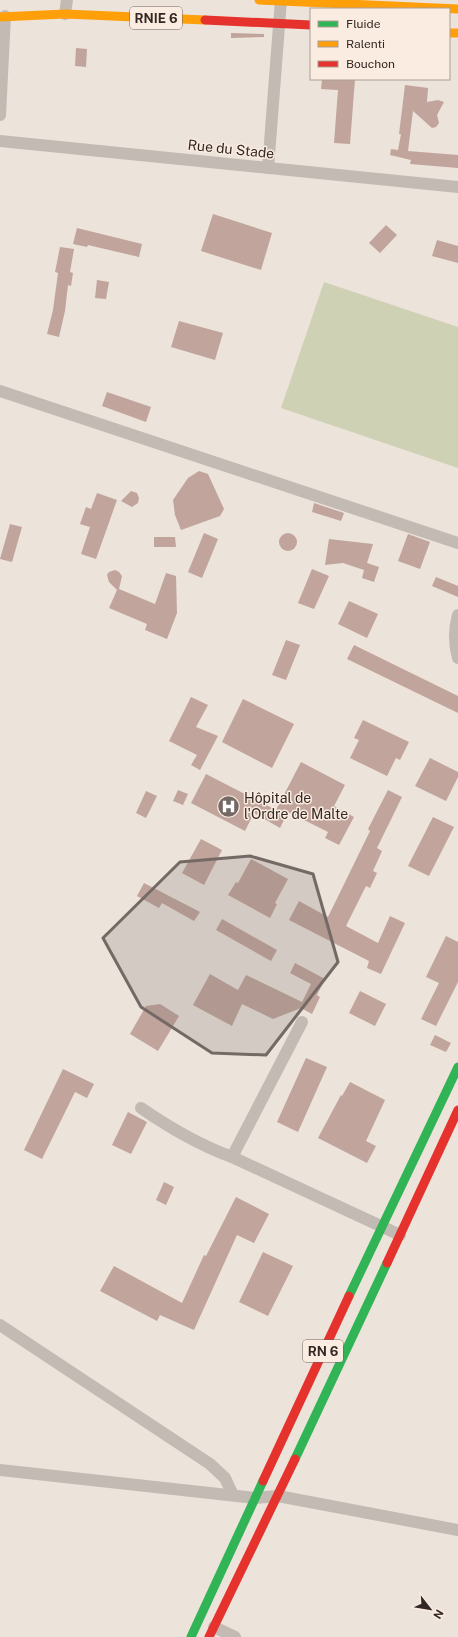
<svg xmlns="http://www.w3.org/2000/svg" width="458" height="1637" viewBox="0 0 458 1637" font-family="'Public Sans',sans-serif">
<style>
.green{fill:#ced1b3}
.building{fill:#c1a49b}
.lines{fill:none;stroke-linecap:round;stroke-linejoin:round}
.street{stroke:#c4bab4;stroke-width:12}
.fast{stroke:#30b455;stroke-width:9}
.slow{stroke:#ff9f0a;stroke-width:9}
.jam{stroke:#e5322d;stroke-width:9}
.marked{fill:#746964;fill-opacity:0.2;stroke:#746964;stroke-width:3;stroke-linejoin:round}
.labels{text-anchor:middle;dominant-baseline:central;stroke-width:3;stroke-linejoin:round;paint-order:stroke}
.shield{fill:#faece0;stroke:#6f635c;stroke-width:1}
.shield-label{font-size:13px;font-weight:bold;fill:#342824}
.street-label{font-size:14px;fill:#342824;stroke:#faece0}
.poi-label{font-size:14px;fill:#342824;stroke:#faece0;text-anchor:start}
</style>
<rect width="100%" height="100%" fill="#ece3db"/>
<path class="green" d="M324,282L458,327V468L281,408Z"/>
<g class="building">
<path d="M231,33L264,34V37L231,38Z"/>
<path d="M76,48L87,49L86,67L75,66Z"/>
<path d="M322,79H355L350,144L334,143L338,90L321,89Z"/>
<path d="M405,85L428,88L427,102L438,100L444,102L437,115L439,123L436,127L432,128L413,111L408,151L458,155V168L410,164L411,160L390,155L391,149L398,150L401,134H399Z"/>
<path d="M213,214L272,233L261,270L201,251Z"/>
<path d="M386,225L397,235L380,253L369,243Z"/>
<path d="M77,228L142,244L139,257L88,245L87,247L73,244Z"/>
<path d="M437,240L458,246V263L432,256Z"/>
<path d="M60,247L74,249L70,272L73,273L71,286L68,285L65,311L59,337L47,334L53,310L58,273L55,272Z"/>
<path d="M97,280L109,282L106,299L95,298Z"/>
<path d="M179,321L223,333L215,360L171,347Z"/>
<path d="M107,392L151,407L146,422L102,406Z"/>
<path d="M199,471L208,474L224,509L220,516L181,530L175,515L173,500L188,478Z"/>
<path d="M131,491L137,493L139,498L138,503L132,507L121,501Z"/>
<path d="M97,493L117,500L96,559L81,554L90,527L80,524L86,507L91,509Z"/>
<path d="M314,503L344,513L341,521L312,512Z"/>
<path d="M10,524L22,527L12,562L0,559Z"/>
<circle cx="288" cy="542" r="9"/>
<path d="M204,533L218,539L202,578L188,572Z"/>
<path d="M408,534L430,542L420,569L398,561Z"/>
<path d="M154,537H175L176,547H154Z"/>
<path d="M329,539L373,544L367,563L379,567L374,582L362,578L364,570L343,563L325,565Z"/>
<path d="M312,569L329,576L314,609L298,603Z"/>
<path d="M115,570L119,572L122,576L119,589L155,604L166,573L176,576L177,613L167,639L145,630L147,624L109,608L117,590L109,582L107,575L109,572Z"/>
<path d="M436,577L458,586V597L432,586Z"/>
<path d="M349,601L378,614L367,638L338,624Z"/>
<path d="M286,640L300,645L286,680L272,675Z"/>
<path d="M354,645L458,696V713L347,659Z"/>
<path d="M191,697L208,705L196,727L218,736L200,770L191,765L197,755L169,741Z"/>
<path d="M243,699L294,724L272,768L222,742Z"/>
<path d="M363,720L409,742L400,760L396,758L387,776L350,758L359,740L354,738Z"/>
<path d="M430,758L458,772V777L446,801L415,786Z"/>
<path d="M301,762L345,785L334,806L354,817L339,845L325,838L328,832L288,812L280,828L254,813L245,831L191,803L206,774L276,810Z"/>
<path d="M178,790L188,794L183,805L173,801Z"/>
<path d="M388,790L402,797L377,848L382,851L373,871L377,873L370,888L366,886L346,926L378,943L390,916L405,923L381,974L367,968L369,961L289,920L299,901L328,917L370,831L368,829Z"/>
<path d="M146,791L157,796L146,818L136,813Z"/>
<path d="M433,817L454,827L429,876L408,866Z"/>
<path d="M201,839L222,850L204,885L182,873Z"/>
<path d="M251,859L288,879L275,903L277,904L270,918L228,895L236,882L238,883Z"/>
<path d="M144,883L200,912L194,921L162,903L159,908L137,896Z"/>
<path d="M222,919L277,950L271,961L216,930Z"/>
<path d="M446,936L458,942V982L436,1026L421,1019L439,983L426,977Z"/>
<path d="M295,963L325,979L317,995L320,997L312,1014L301,1008L273,1019L242,1004L232,1026L193,1005L210,974L238,990L246,975L302,1002L311,984L290,973Z"/>
<path d="M360,991L386,1004L375,1026L349,1013Z"/>
<path d="M160,1004L179,1016L158,1051L130,1034L146,1006Z"/>
<path d="M435,1035L451,1043L446,1052L430,1045Z"/>
<path d="M306,1058L327,1067L298,1132L277,1122Z"/>
<path d="M63,1069L94,1084L87,1098L75,1092L42,1159L24,1150Z"/>
<path d="M350,1082L385,1100L366,1141L376,1146L367,1163L318,1138L341,1095L342,1096Z"/>
<path d="M128,1112L147,1122L131,1154L112,1145Z"/>
<path d="M164,1182L174,1187L166,1205L156,1200Z"/>
<path d="M236,1197L269,1214L254,1243L237,1235L194,1330L160,1315L157,1321L100,1291L114,1266L182,1303L204,1255L206,1256Z"/>
<path d="M263,1252L293,1266L268,1316L239,1302Z"/>
</g>
<g class="lines">
<g class="street">
<path d="M65,14L67,0"/>
<path d="M0,115L5,16"/>
<path d="M0,141L458,187"/>
<path d="M268,168L281,0"/>
<path d="M0,391L458,543"/>
<path d="M458,615C454,629 454,644 458,658"/>
<path d="M141,1108C170,1128 199,1145 232,1157L400,1235"/>
<path d="M232,1157L302,1022"/>
<path d="M0,1325L210,1464L225,1478L233,1495"/>
<path d="M0,1470L255,1498L278,1496L458,1530"/>
<path d="M214,1627L235,1637"/>
</g>
<g class="fast">
<path d="M349,1296L458,1067"/>
<path d="M295,1459L387,1263"/>
<path d="M191,1637L263,1481"/>
</g>
<g class="slow">
<path d="M259,0L458,9"/>
<path d="M0,17L65,14L205,20"/>
<path d="M449,33H458"/>
</g>
<g class="jam">
<path d="M205,20L311,25"/>
<path d="M387,1263L458,1110"/>
<path d="M263,1481L349,1296"/>
<path d="M209,1637L295,1459"/>
</g>
</g>
<path class="marked" d="M250,856L313,874L338,962L266,1055L212,1053L141,1007L103,938L180,862Z"/>
<defs>
<symbol id="hospital-disc" viewBox="-11 -11 22 22"><circle r="9.5" fill="#746964" stroke="#faece0"/><path d="M-5-5h3v3.5h4V-5h3V5h-3V1.5h-4V5h-3Z" fill="#fff"/></symbol>
</defs>
<g fill-rule="evenodd">
<use href="#hospital-disc" x="216" y="794" width="25" height="25"/>
</g>
<g class="labels">
<g class="shield">
<rect x="130" y="7" width="52" height="22" rx="3"/>
<rect x="303" y="1340" width="40" height="22" rx="3"/>
</g>
<g class="shield-label">
<text x="156" y="18">RNIE 6</text>
<text x="323" y="1351">RN 6</text>
</g>
<g class="street-label">
<text transform="translate(231 149) rotate(6)">Rue du Stade</text>
</g>
<g class="poi-label">
<text x="244" y="798">Hôpital de<tspan x="244" dy="16">l'Ordre de Malte</tspan></text>
</g>
</g>
<rect x="310" y="8" width="140" height="72" fill="#faece0" stroke="#ab9e95"/>
<rect x="318" y="21" width="20" height="6" fill="#30b455" stroke="#ab9e95"/>
<text x="346" y="28" font-size="12" fill="#342824">Fluide</text>
<rect x="318" y="41" width="20" height="6" fill="#ff9f0a" stroke="#ab9e95"/>
<text x="346" y="48" font-size="12" fill="#342824">Ralenti</text>
<rect x="318" y="61" width="20" height="6" fill="#e5322d" stroke="#ab9e95"/>
<text x="346" y="68" font-size="12" fill="#342824">Bouchon</text>
<g transform="translate(430 1609) rotate(121)" stroke="#faece0" stroke-width="3" paint-order="stroke">
<path d="M0-3L7 15L0 10L-7 15Z" fill="#342824"/>
<text y="-6" font-size="11" font-weight="bold" text-anchor="middle" fill="#342824">N</text>
</g>
</svg>
